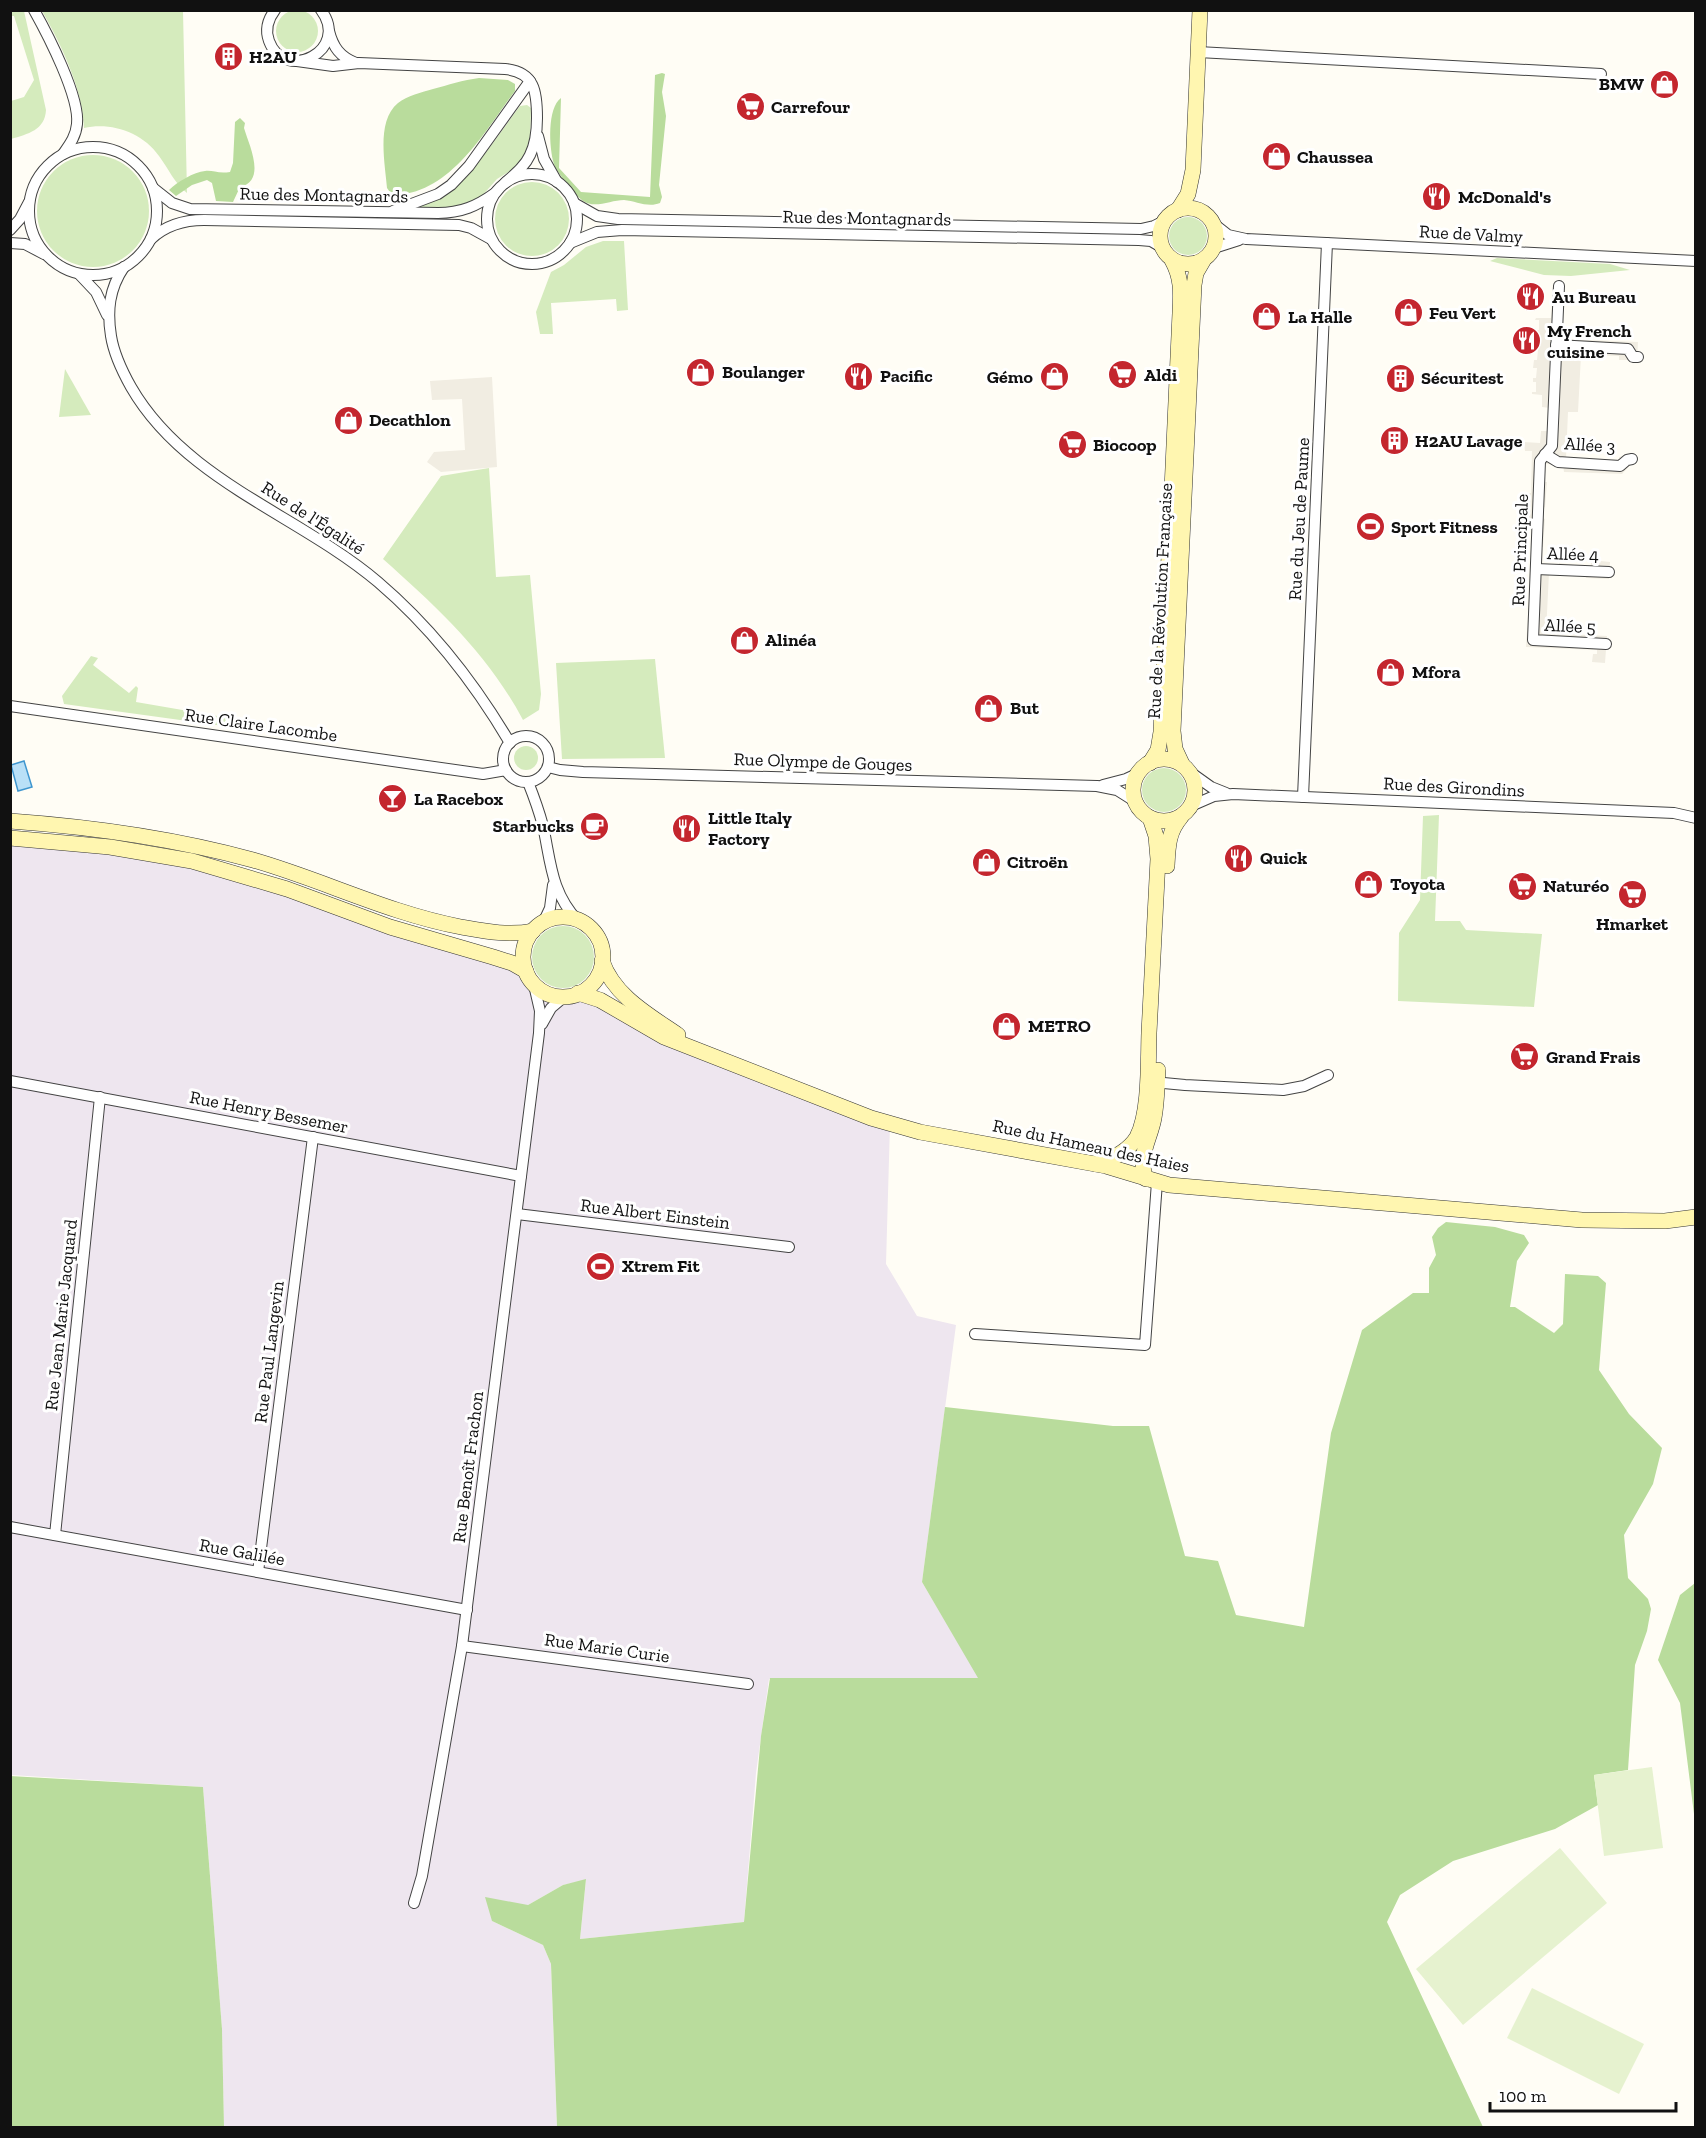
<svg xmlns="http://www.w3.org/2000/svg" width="1706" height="2138" viewBox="0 0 1706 2138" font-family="'Zilla Slab',serif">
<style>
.industrial{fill:#eee6ef}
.green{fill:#d5ebbd}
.forest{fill:#b9dc9c}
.pitch{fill:#e6f2cf}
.plaza{fill:#f1ede2}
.water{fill:#b9e0f7;stroke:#3f96cf;stroke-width:1.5}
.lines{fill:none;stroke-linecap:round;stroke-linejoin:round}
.street-casing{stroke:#444;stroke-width:12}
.secondary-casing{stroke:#333;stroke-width:16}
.street{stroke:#fff;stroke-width:10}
.secondary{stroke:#fff6b0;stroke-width:15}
.labels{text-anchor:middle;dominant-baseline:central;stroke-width:6;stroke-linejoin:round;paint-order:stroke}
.poi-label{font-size:18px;font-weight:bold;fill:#111;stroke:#fff;text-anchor:start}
.street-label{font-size:18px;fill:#111;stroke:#fff}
</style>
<rect width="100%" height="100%" fill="#fffdf5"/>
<path class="industrial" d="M10,838L149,853L527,973L533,983L546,993L564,997L578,993L637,1023L890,1124L886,1264L917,1316L956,1325L922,1582L979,1678L769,1679L756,1773L744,1922L580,1939L586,1880L563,1885L528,1905L492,1921L543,1945L551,1964L557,2127H224L222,2029L203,1787L11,1775Z"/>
<g class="green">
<circle cx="297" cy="31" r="21"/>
<path d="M11,10L24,11L46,110C45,130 28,134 11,139V101L24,97L34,80L14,16H11Z"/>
<path d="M42,11H183L187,193C175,184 168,168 159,156C142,132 111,122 84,128C83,90 61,44 42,11Z"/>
<path d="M527,105L531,108L530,146L528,152L513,169L497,179L481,197L458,208L417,207C465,192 491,144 520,106Z"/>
<circle cx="93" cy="211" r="56"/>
<circle cx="532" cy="219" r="37"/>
<circle cx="1188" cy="236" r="19"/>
<path d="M603,241H624L628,310L617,311L616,299L551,303L553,334H540L536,312L551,272L564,265L586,247Z"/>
<path d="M1497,258L1610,264L1630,270L1571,276L1544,275L1490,261Z"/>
<path d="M65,369L91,415L59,417Z"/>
<path d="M489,468L496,577L530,575L541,694L539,710L523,720C488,654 438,608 383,559L441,476Z"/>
<path d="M91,656L98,658L93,665L129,693L136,686L138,688L136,702L229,718L232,722L231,727L64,704L62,696Z"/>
<path d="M655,659L665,758L562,759L556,663Z"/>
<circle cx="526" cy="758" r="12"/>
<circle cx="1164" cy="790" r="22"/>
<path d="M1439,815L1435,921H1460L1466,930L1542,934L1534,1007L1398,1001L1399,933L1420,900L1423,816Z"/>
<circle cx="563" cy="957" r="31"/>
</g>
<g class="forest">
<path d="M662,73L665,74L662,92L666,116L659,185L662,197L660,203C648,208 636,201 624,200C611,200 595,209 583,201C576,196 556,172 554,164C549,148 547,108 561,98L559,168L581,192L650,197L655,75Z"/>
<path d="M479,78L508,80L515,84V91C484,132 450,195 392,195L387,188C385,163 376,121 398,103C407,96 422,92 433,89C448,85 463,80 479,78Z"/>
<path d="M240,118L245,123L244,128C249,145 267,181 240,187L233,202L216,201L212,183L207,180L192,185L176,196L169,190C177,182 194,172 205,171C213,170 218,174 230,172L233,163L235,122Z"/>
<path d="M1446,1222L1495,1227L1524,1235L1529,1243L1517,1261L1510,1307H1515L1554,1333L1563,1324L1565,1274L1598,1276L1606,1283L1599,1370L1629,1414L1662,1448L1653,1484L1624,1535L1628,1578L1648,1599L1651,1609L1647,1631L1635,1665L1628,1770L1594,1775L1598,1805L1555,1829L1453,1861L1400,1895L1387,1922L1483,2127H557L551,1964L543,1945L492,1921L485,1897L528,1905L563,1885L586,1879L580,1939L744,1922L761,1736L770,1678H978L922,1582L945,1407L1113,1426H1149L1185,1556L1218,1561L1236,1615L1304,1627L1331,1433L1362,1330L1413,1293H1429V1268L1436,1255L1432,1237L1438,1228Z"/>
<path d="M1695,1583V1822L1680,1703L1658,1660L1680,1595Z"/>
<path d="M10,1776L203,1787L222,2029L224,2127H11Z"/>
</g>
<g class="pitch">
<path d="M1652,1767L1663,1848L1604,1856L1594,1775Z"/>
<path d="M1560,1848L1607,1903L1463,2025L1416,1969Z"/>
<path d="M1532,1988L1644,2044L1619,2094L1507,2038Z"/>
</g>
<g class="plaza">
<path d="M1553,286H1564L1562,339L1638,342L1637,360H1619V356L1581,355L1578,412H1568L1566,458L1619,460V457L1624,456L1632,463L1622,474L1564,472L1563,465L1545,464V482H1547L1545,507L1543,508V518L1545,519L1543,547H1542L1540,564L1559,565V563L1591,567V560L1610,562L1609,579L1586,578V575L1549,573L1546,633L1607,636L1605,663L1592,662L1593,654H1597V650L1526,647L1533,533L1521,499V493H1531L1532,451H1525L1524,442L1540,443L1541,431H1549L1550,408L1542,407V395L1532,394V392H1536V382H1533V378H1536L1537,368H1533L1534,360H1537L1538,350L1534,349V347H1538V337H1535V330H1539V320H1535L1536,318H1551Z"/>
<path d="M492,377L497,467L441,472L427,462L434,452L465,450L462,399L432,400L430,381Z"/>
</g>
<path class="water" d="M24,761L32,787L18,791L11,765Z"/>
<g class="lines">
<defs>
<g id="street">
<path d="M34,10C48,35 80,97 77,124C76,136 70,144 63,154"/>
<path d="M275,10C268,19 265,30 269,41C285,84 351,50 321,10"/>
<path d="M329,31C333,47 340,57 356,63"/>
<path d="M1198,52L1601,74"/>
<path d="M297,61L333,66L359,63L505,69C535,72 537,92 537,118C537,130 536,143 530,155C525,166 515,174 505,183"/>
<path d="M538,136L544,159L557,182"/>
<circle cx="93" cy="211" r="64"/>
<circle cx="532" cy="219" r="45"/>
<path d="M153,188L172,203L190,209L438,213C461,213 477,206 495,193"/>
<path d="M574,203L597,216L618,219L1141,229L1154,226L1164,221"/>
<path d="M393,211L438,194L451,185L469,166L530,81"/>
<path d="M1214,224L1228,235L1246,239L1696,261"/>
<path d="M10,230L20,219L29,202"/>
<path d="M151,239C166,225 184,220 204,220L459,225L471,228L491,239"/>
<path d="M10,243L25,244L44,254"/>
<path d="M570,243L597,232L622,230L1139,240L1151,241L1163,248"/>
<path d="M1214,248L1239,240"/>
<path d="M124,267C109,289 107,311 111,336C114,355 122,371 131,387C185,481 299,515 378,582C432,628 474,682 510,743"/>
<path d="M79,274L96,292L107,315"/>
<path d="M1559,286L1552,446L1540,461L1533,640L1606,644"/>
<path d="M1556,345L1628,349L1633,357H1638"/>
<path d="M1545,454L1558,462L1620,466L1627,460L1632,459"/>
<path d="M1536,569L1609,572"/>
<path d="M10,706L483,774L506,770"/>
<circle cx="526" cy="759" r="23"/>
<path d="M548,767L560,770L583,772L1097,786L1117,790L1136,802"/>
<path d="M1190,772L1211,787L1226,793"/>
<path d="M528,782C534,797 539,811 543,826C551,863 551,892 578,921"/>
<path d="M1103,785L1126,779L1139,773"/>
<path d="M1303,797L1327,243"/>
<path d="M1191,806L1214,796L1233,794L1674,813L1696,818"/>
<path d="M543,923L550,908L553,885"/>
<path d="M542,1024L551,1008L564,997"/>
<path d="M10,1081L521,1176"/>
<path d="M1153,1082L1185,1085L1283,1090L1304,1086L1328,1075"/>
<path d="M517,1214L789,1247"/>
<path d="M975,1334L1145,1345L1157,1182"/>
<path d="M10,1527L467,1610"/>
<path d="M55,1535L100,1097"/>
<path d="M258,1572L313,1137"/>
<path d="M462,1646L748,1684"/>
<path d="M414,1903L422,1876L462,1646L539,1033L540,1011L534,985"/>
</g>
<g id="secondary">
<circle cx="1188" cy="236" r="28"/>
<path d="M1178,210L1188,194L1193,170L1200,10"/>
<circle cx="1164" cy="790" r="31"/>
<path d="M1150,763L1158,750L1161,732L1180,313C1181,293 1182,278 1172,260"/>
<path d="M1182,764L1175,749L1173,731L1194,285L1196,273L1203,261"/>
<path d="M10,821C93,827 173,838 253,860C323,880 388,913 461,927C484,931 508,936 533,931"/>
<path d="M10,838L110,847L192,861L287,889L390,927L493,957L512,963L526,971"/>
<path d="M1167,866C1168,847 1168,832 1181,817"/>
<circle cx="563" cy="957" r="40"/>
<path d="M602,961C614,996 649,1015 678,1035"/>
<path d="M578,993L600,1000L664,1037L871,1118L920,1132L1106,1166L1169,1185L1582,1220L1665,1221L1696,1217"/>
<path d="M1096,1164C1112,1159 1128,1152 1137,1137C1150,1112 1148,1061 1149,1033C1152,975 1155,917 1158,859L1156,836L1150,818"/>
<path d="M1146,1179C1137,1156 1150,1140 1154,1118C1157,1102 1157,1086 1158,1070"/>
</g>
</defs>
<use href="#street" class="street-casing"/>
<use href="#secondary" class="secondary-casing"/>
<use href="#street" class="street"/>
<use href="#secondary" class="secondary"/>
</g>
<defs>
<symbol id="building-disc" viewBox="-11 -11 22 22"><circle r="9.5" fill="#c4262e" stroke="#fff"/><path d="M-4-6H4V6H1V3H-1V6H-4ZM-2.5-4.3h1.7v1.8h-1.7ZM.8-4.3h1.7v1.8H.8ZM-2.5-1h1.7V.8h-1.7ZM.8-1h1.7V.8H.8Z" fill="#fff"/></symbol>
<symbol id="shop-disc" viewBox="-11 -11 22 22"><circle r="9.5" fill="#c4262e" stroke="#fff"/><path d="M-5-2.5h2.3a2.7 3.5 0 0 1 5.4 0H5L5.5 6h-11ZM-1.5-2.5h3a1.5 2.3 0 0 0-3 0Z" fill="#fff"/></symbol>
<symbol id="supermarket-disc" viewBox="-11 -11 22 22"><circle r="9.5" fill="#c4262e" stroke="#fff"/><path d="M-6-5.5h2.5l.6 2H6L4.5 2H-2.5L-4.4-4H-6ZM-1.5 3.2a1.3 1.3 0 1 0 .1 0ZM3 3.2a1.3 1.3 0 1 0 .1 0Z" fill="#fff"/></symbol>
<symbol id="restaurant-disc" viewBox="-11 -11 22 22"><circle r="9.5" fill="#c4262e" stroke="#fff"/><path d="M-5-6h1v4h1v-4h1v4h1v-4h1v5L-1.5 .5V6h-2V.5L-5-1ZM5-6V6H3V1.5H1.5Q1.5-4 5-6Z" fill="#fff"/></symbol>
<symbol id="stadium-disc" viewBox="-11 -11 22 22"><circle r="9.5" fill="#c4262e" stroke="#fff"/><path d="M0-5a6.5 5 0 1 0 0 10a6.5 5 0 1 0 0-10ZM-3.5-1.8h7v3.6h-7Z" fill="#fff"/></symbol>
<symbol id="bar-disc" viewBox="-11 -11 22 22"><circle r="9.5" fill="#c4262e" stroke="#fff"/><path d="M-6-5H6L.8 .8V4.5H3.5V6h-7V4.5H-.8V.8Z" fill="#fff"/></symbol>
<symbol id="cafe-disc" viewBox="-11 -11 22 22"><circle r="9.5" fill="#c4262e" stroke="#fff"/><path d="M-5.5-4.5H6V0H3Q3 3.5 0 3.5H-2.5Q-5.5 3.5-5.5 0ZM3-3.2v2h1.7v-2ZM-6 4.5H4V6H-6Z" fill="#fff"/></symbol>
</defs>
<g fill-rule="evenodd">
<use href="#building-disc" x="212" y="40" width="33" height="33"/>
<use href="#shop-disc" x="1648" y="68" width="33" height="33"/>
<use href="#supermarket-disc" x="734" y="90" width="33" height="33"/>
<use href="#shop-disc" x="1260" y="140" width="33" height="33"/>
<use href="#restaurant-disc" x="1420" y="180" width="33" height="33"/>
<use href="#restaurant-disc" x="1514" y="280" width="33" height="33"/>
<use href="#shop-disc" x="1392" y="296" width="33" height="33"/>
<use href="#shop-disc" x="1250" y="300" width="33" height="33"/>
<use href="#restaurant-disc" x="1510" y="324" width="33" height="33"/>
<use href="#shop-disc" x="684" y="356" width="33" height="33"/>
<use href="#supermarket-disc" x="1106" y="358" width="33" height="33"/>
<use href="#restaurant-disc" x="842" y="360" width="33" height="33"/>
<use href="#shop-disc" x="1038" y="360" width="33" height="33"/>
<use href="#building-disc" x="1384" y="362" width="33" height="33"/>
<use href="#shop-disc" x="332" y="404" width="33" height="33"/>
<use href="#building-disc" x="1378" y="424" width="33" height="33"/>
<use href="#supermarket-disc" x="1056" y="428" width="33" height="33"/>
<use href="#stadium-disc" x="1354" y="510" width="33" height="33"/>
<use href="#shop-disc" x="728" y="624" width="33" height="33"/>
<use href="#shop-disc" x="1374" y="656" width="33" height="33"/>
<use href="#shop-disc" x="972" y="692" width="33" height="33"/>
<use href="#bar-disc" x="376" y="782" width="33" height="33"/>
<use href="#cafe-disc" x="578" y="810" width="33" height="33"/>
<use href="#restaurant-disc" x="670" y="812" width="33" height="33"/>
<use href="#restaurant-disc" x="1222" y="842" width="33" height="33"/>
<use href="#shop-disc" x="970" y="846" width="33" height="33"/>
<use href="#shop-disc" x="1352" y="868" width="33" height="33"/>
<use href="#supermarket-disc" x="1506" y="870" width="33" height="33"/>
<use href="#supermarket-disc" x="1616" y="878" width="33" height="33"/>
<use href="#shop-disc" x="990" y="1010" width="33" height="33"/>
<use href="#supermarket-disc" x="1508" y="1040" width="33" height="33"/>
<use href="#stadium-disc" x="584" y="1250" width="33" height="33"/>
</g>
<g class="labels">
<g class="poi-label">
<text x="249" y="57">H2AU</text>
<text x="1644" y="84" text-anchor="end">BMW</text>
<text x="771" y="107">Carrefour</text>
<text x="1297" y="157">Chaussea</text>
<text x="1458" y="197">McDonald's</text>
<text x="1552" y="297">Au Bureau</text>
<text x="1429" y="313">Feu Vert</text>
<text x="1288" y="317">La Halle</text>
<text x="1547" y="331">My French<tspan x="1547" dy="21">cuisine</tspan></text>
<text x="722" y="372">Boulanger</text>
<text x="1144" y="375">Aldi</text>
<text x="880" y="376">Pacific</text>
<text x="1033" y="377" text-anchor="end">Gémo</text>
<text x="1421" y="378">Sécuritest</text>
<text x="369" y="420">Decathlon</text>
<text x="1415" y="441">H2AU Lavage</text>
<text x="1093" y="445">Biocoop</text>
<text x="1391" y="527">Sport Fitness</text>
<text x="765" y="640">Alinéa</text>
<text x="1412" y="672">Mfora</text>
<text x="1010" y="708">But</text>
<text x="414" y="799">La Racebox</text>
<text x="708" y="818">Little Italy<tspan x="708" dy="21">Factory</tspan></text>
<text x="574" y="826" text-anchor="end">Starbucks</text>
<text x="1260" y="858">Quick</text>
<text x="1007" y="862">Citroën</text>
<text x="1390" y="884">Toyota</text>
<text x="1543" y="886">Naturéo</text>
<text x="1632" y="924" text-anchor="middle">Hmarket</text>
<text x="1028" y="1026">METRO</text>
<text x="1546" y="1057">Grand Frais</text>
<text x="622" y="1266">Xtrem Fit</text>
</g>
<g class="street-label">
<text transform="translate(324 195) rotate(1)">Rue des Montagnards</text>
<text transform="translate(867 218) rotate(1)">Rue des Montagnards</text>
<text transform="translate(1471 234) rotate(3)">Rue de Valmy</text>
<text transform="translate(1590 445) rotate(4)">Allée 3</text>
<text transform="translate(313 518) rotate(33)">Rue de l'Égalité</text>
<text transform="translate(1299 519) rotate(-87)">Rue du Jeu de Paume</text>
<text transform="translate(1520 550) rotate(-88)">Rue Principale</text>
<text transform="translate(1573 554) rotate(2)">Allée 4</text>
<text transform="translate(1160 601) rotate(-87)">Rue de la Révolution Française</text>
<text transform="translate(1570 626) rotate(3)">Allée 5</text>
<text transform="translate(261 725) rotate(8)">Rue Claire Lacombe</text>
<text transform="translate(823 762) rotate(2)">Rue Olympe de Gouges</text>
<text transform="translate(1454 787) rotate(3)">Rue des Girondins</text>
<text transform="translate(269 1112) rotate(11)">Rue Henry Bessemer</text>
<text transform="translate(1091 1146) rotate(12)">Rue du Hameau des Haies</text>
<text transform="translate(655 1214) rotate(7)">Rue Albert Einstein</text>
<text transform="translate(61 1315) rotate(-84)">Rue Jean Marie Jacquard</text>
<text transform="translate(269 1352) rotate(-83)">Rue Paul Langevin</text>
<text transform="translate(468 1467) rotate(-83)">Rue Benoît Frachon</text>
<text transform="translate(242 1552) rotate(10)">Rue Galilée</text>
<text transform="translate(607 1648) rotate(8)">Rue Marie Curie</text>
</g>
</g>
<rect width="1706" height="2138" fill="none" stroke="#111111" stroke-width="24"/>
<path d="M1490 2102v9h186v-9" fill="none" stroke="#111111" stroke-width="3"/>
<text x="1499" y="2102" font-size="18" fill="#111111" stroke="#ffffff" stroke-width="4.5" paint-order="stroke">100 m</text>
</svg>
